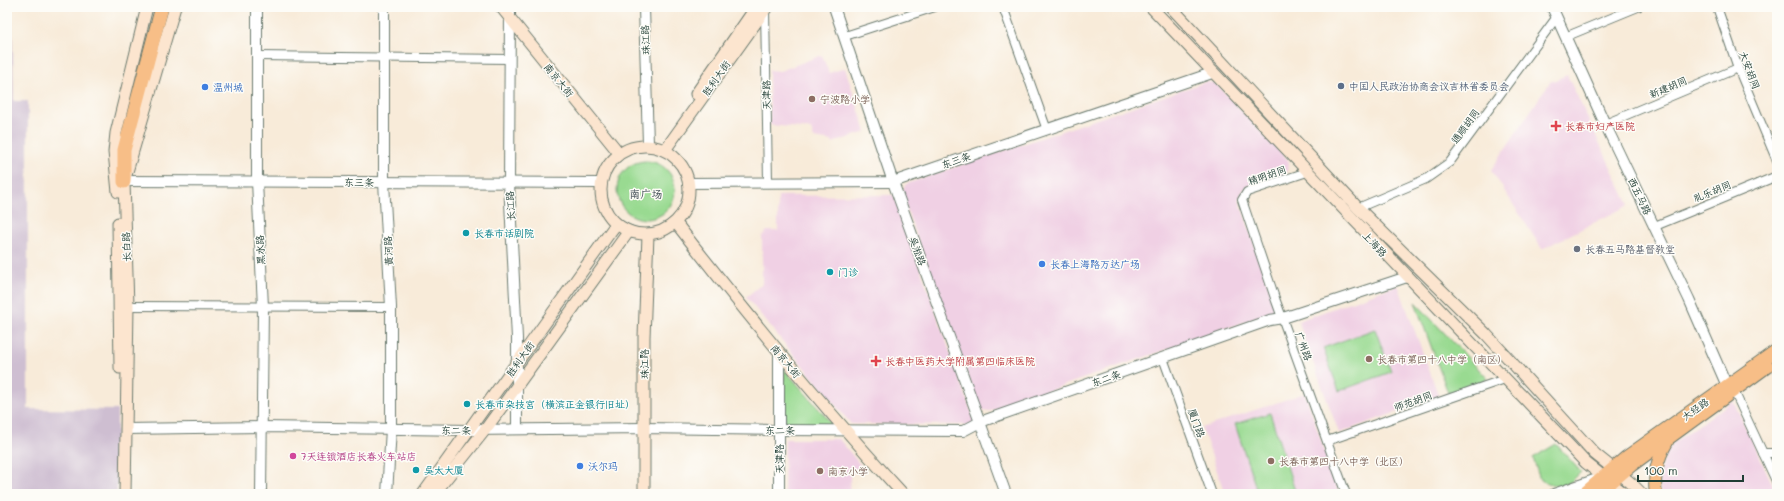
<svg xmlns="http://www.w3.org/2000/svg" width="1784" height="501" viewBox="0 0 1784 501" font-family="Mali,'LXGW WenKai TC',sans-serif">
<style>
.built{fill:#f0d0e4}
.industrial{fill:#cebed1}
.green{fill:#99da91;stroke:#5c8c62}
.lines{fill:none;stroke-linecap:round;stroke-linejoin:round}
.minor-casing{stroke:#6b7a6e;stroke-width:10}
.tertiary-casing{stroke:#6b7a6e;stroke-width:12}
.secondary-casing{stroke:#6b7a6e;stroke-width:13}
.primary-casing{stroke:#6b7a6e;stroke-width:14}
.trunk-casing{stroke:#6b7a6e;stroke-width:15}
.minor{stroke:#fff;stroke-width:8}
.tertiary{stroke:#fff;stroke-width:10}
.secondary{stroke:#fce5cf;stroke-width:11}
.primary{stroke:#f7be87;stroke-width:12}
.trunk{stroke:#f7be87;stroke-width:13}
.service-dot{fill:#5c6f8a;stroke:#fdfcf7;stroke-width:1.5}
.shop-dot{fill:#3f7fe0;stroke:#fdfcf7;stroke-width:1.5}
.education-dot{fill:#8d6e63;stroke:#fdfcf7;stroke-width:1.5}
.health-dot{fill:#e0444e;stroke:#fdfcf7;stroke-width:1.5}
.culture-dot{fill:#0f9aa8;stroke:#fdfcf7;stroke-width:1.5}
.worship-dot{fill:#6b7280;stroke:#fdfcf7;stroke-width:1.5}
.hotel-dot{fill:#d1479c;stroke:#fdfcf7;stroke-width:1.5}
.labels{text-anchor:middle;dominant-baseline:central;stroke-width:3;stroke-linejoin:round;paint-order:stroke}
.street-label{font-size:10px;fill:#1f3d34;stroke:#fdfcf7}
.service-label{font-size:10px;fill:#4e5e75;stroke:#fdfcf7;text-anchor:start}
.shop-label{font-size:10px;fill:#366cbe;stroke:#fdfcf7;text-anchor:start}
.education-label{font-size:10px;fill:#785e54;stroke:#fdfcf7;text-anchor:start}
.health-label{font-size:10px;fill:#be3a42;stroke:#fdfcf7;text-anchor:start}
.culture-label{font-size:10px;fill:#0d838f;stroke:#fdfcf7;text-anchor:start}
.worship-label{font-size:10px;fill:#5b616d;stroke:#fdfcf7;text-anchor:start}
.hotel-label{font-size:10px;fill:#b23c85;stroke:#fdfcf7;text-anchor:start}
.neighbourhood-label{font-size:11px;font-weight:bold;fill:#566067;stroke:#fdfcf7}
</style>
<rect width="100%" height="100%" fill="#fdfcf7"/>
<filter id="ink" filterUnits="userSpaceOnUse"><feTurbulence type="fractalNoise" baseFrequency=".025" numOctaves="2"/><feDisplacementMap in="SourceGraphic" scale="8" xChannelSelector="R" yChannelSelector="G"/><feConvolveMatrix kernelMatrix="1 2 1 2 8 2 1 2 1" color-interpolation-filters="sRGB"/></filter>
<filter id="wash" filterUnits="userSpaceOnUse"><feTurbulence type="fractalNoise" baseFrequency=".012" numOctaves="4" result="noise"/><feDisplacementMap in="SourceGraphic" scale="16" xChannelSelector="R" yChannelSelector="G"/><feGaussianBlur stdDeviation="0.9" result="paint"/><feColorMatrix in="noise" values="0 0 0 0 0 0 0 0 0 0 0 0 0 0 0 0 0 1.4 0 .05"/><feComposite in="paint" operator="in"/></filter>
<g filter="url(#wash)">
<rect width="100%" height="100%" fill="#f8ebd9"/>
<g class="built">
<path d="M822,55L829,73L845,68L866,132L832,143V141L814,138L811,129L770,125L769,70L780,71Z"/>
<path d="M1567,75L1629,205L1542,249L1491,170L1550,82Z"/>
<path d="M1206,82L1214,83L1218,86L1288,160L1289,164L1287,172L1283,175L1248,186L1243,190L1239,200L1275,304L1273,310L1270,313L991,411L982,410L979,407L902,196L904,187L906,184Z"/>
<path d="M894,195L976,425L851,424L746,297L762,284V237L767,231H778V196Z"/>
<path d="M1398,285L1439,397L1339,433L1298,321Z"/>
<path d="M1305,393L1339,494H1225L1202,428Z"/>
<path d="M1733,401L1777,494H1660L1659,473L1669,448L1673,443Z"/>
<path d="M785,439H839L861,466L850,476V494H784Z"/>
</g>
<path class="industrial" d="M7,7H12L14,101H28V409L117,410V494H7Z"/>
<g class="green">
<circle cx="646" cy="190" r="29"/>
<path d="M1415,302L1488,379L1448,393Z"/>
<path d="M1375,329L1391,372L1339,391L1323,348Z"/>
<path d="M784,369L833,425H785Z"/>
<path d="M1270,413L1296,494H1258L1235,424Z"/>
<path d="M1556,444L1581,472L1571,482L1559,487L1540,480L1533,458Z"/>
</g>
</g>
<g filter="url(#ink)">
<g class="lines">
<defs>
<g id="minor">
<path d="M1003,7L1047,130"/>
<path d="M1717,7L1738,68L1777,161"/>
<path d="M765,9L768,182"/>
<path d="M845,36L935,7"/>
<path d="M1565,37L1638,7"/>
<path d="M257,56L509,59"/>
<path d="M1605,124L1738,68"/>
<path d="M1307,172L1247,192L1242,200L1276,301L1346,494"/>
<path d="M1358,208L1426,179L1450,162L1556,18"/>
<path d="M1655,226L1777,176"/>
<path d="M128,306L391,307"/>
<path d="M1163,358L1212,494"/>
<path d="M1734,391L1777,483"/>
<path d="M1327,441L1505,379"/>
<path d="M1763,453H1777"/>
</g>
<g id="tertiary">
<path d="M257,7V181L263,307L261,494"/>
<path d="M384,7V182L391,307V429L387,494"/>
<path d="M510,7L509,183L517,338V429"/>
<path d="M644,7L648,144"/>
<path d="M834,7L893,182L1006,494"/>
<path d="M1552,7L1605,124L1689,299L1727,386"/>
<path d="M118,181L600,183"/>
<path d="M688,183L893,182L1212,73"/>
<path d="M779,352V494"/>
<path d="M126,429L262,427L470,430L643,428L779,430L963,431L980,422L1270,320L1283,318L1407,277"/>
<path d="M1554,494L1600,478"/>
</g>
<g id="secondary">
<path d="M501,7L619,153"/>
<path d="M1151,7L1586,463L1625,494"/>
<path d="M1171,7L1358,208L1486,334L1595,454L1631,483L1642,494"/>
<path d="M696,94L756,7"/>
<circle cx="645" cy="190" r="44"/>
<path d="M665,150L767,7"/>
<path d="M118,192L114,152L116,133L147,7"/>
<path d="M118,223L120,368"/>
<path d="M676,223C748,316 823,407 903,494"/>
<path d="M125,494L128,306L124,182L175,7"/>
<path d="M423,494L616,224"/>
<path d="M434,494L485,430L629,231"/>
<path d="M644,494V337L648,235"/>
</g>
<g id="primary">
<path d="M1583,494L1625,458L1777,350"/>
<path d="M1598,494L1632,465L1768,366"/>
<path d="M1656,494C1653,475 1657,459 1667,442"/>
</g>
<path id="trunk" d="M124,182V150L162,7"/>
</defs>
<use href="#minor" class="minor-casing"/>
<use href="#tertiary" class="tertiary-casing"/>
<use href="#secondary" class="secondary-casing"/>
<use href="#primary" class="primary-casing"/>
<use href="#trunk" class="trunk-casing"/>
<use href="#minor" class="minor"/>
<use href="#tertiary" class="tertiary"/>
<use href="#secondary" class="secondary"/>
<use href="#primary" class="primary"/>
<use href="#trunk" class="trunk"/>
</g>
</g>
<circle class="service-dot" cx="1341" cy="86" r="4"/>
<g class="shop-dot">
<circle cx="205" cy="87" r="4"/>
<circle cx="1042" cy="264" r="4"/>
<circle cx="580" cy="466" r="4"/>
</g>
<g class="education-dot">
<circle cx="812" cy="99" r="4"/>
<circle cx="1369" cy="359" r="4"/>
<circle cx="1271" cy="461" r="4"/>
<circle cx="820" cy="471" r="4"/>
</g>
<g class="health-dot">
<path d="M1554 120h4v4h4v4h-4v4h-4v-4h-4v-4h4z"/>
<path d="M874 355h4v4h4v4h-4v4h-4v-4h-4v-4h4z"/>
</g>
<g class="culture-dot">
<circle cx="466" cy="233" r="4"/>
<circle cx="830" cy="272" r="4"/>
<circle cx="467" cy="404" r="4"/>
<circle cx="416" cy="470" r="4"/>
</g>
<circle class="worship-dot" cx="1577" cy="249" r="4"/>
<circle class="hotel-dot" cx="293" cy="456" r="4"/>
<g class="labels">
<g class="street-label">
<text transform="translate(645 40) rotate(-92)">珠江路</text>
<text transform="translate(1750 70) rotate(69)">大安胡同</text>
<text transform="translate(716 78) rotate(-55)">胜利大街</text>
<text transform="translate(559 80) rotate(51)">南京大街</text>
<text transform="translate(1668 87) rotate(-23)">新建胡同</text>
<text transform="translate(766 95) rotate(-91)">天津路</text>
<text transform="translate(1465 126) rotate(-54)">通顺胡同</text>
<text transform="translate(956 160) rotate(-19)">东三条</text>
<text transform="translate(1267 175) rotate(-19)">精明胡同</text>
<text transform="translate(359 182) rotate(1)">东三条</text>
<text transform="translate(1712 191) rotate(-22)">礼乐胡同</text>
<text transform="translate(1640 196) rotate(64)">西五马路</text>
<text transform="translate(510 206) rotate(-93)">长江路</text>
<text transform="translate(1375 244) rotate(47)">上海路</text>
<text transform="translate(126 247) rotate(-92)">长白路</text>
<text transform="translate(260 250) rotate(-93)">黑水路</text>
<text transform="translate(388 251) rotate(-93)">黄河路</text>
<text transform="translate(918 251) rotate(70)">吴淞路</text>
<text transform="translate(1304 346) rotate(70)">广州路</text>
<text transform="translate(520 359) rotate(-55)">胜利大街</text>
<text transform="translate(786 361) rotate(50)">南京大街</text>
<text transform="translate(644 364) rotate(-90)">珠江路</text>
<text transform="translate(1106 378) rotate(-19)">东二条</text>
<text transform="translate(1413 401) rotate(-20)">师范胡同</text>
<text transform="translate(1695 409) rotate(-36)">大经路</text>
<text transform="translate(1197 423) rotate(70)">厦门路</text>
<text transform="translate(456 430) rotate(1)">东二条</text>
<text transform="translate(780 430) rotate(1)">东二条</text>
<text transform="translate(779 459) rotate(-90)">天津路</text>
</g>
<g class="service-label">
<text x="1349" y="86">中国人民政治协商会议吉林省委员会</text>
</g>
<g class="shop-label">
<text x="213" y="87">温州城</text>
<text x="1050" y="264">长春上海路万达广场</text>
<text x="588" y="466">沃尔玛</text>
</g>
<g class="education-label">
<text x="820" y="99">宁波路小学</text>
<text x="1377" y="359">长春市第四十八中学（南区）</text>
<text x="1279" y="461">长春市第四十八中学（北区）</text>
<text x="828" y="471">南京小学</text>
</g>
<g class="health-label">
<text x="1565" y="126">长春市妇产医院</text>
<text x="885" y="361">长春中医药大学附属第四临床医院</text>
</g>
<g class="culture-label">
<text x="474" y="233">长春市话剧院</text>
<text x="838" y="272">门诊</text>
<text x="475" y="404">长春市杂技宫（横滨正金银行旧址）</text>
<text x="424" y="470">吴太大厦</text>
</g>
<g class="worship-label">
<text x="1585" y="249">长春五马路基督教堂</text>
</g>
<g class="hotel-label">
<text x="301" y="456">7天连锁酒店长春火车站店</text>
</g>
<g class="neighbourhood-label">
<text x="646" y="193">南广场</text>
</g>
</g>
<rect width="1784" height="501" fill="none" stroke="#fdfcf7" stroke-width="24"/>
<path d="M1638 475v6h105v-6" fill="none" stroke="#1f3d34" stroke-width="2"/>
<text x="1644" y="475" font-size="12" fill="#1f3d34" stroke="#fdfcf7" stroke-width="3" paint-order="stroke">100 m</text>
</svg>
